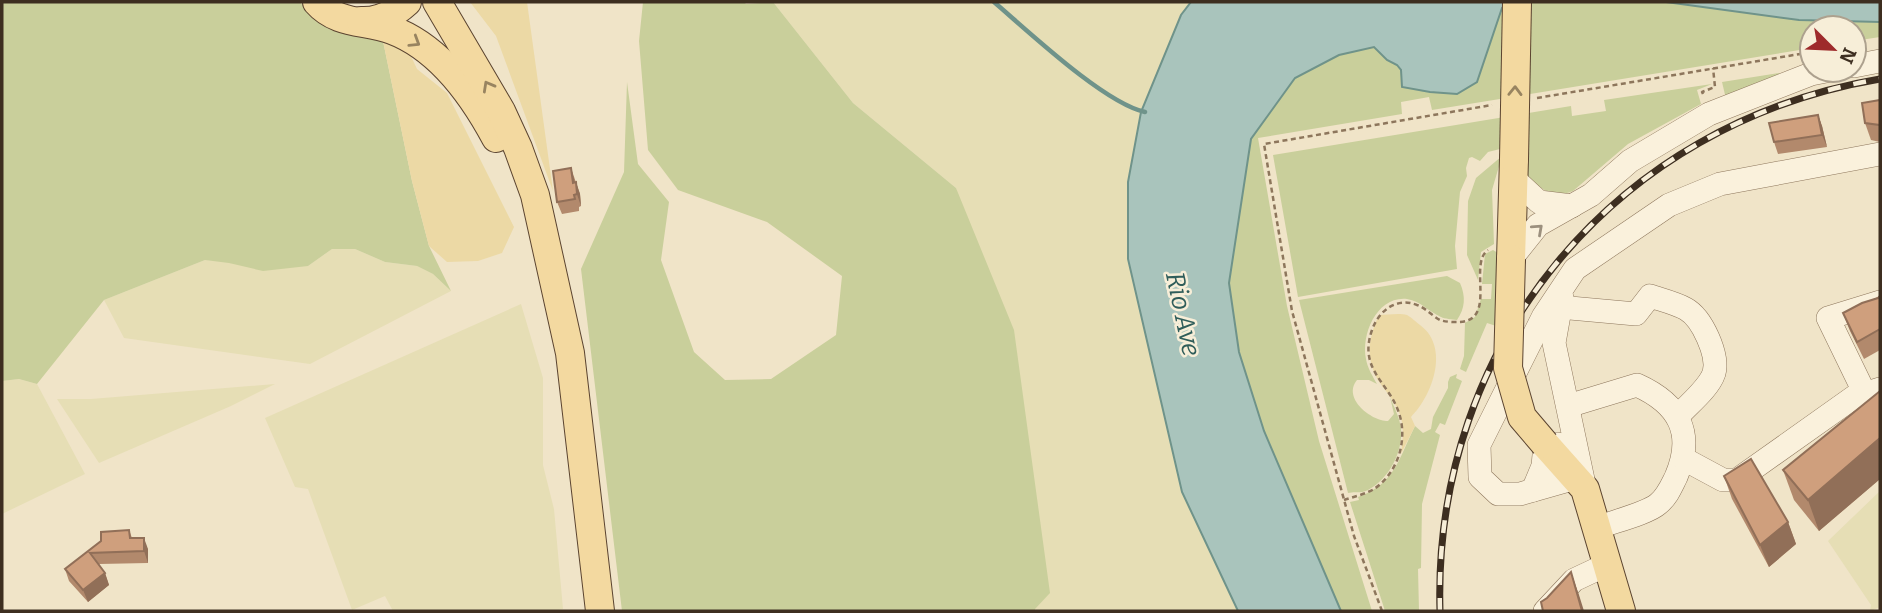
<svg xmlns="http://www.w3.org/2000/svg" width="1882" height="613" viewBox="0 0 1882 613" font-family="Bitter,serif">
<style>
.farmland{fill:#e6deb5}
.green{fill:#c9cf9b}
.sand{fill:#ecd9a5}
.water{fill:#a9c4bc;stroke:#6f938a;stroke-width:2}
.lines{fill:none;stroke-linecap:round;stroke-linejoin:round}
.stream{stroke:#6f938a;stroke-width:4.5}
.minor-casing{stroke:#8d765c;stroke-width:24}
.major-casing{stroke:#5b4430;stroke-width:30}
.path{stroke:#8d765c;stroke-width:2.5;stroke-dasharray:5 3.5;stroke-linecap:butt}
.minor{stroke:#faf1dc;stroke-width:23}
.major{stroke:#f3d9a0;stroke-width:28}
.rail-casing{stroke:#3d2e20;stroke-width:7}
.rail{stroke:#f7eed8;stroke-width:4.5;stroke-dasharray:13;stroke-linecap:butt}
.major-bridge-casing{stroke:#5b4430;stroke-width:30;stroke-linecap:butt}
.major-bridge{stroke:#f3d9a0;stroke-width:28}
.wall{fill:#b2896c}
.shaded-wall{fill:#916f58}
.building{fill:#cf9f7d;stroke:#916f58;stroke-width:2}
.oneway{stroke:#988460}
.oneway2{stroke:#9c907e}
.labels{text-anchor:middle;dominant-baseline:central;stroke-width:5;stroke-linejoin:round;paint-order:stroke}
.water-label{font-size:26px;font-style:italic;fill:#2f5d5a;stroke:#f7eed8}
</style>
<rect width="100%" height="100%" fill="#f0e4c8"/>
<g class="farmland">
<path d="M773,2H1191L1181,15L1141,112L1182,492L1238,611H1035L956,188L853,103Z"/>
<path d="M332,249H355L385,262L417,266L433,274L451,291L310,364L124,338L104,300L205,260L308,266Z"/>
<path d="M521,304L543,378V465L554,509L563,609L554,611H393L385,596L352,610L308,489L295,487L265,418Z"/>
<path d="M19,379L37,384L85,474L2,514V381Z"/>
<path d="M275,384L231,406L99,463L57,399H91Z"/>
<path d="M1880,491V607L1870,611L1871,605L1828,541Z"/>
</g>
<g class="green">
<path d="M2,2H300C326,32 345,34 383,41L412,181L429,246L451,291L433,274L417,266L385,262L355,249H332L308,266L263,271L229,263L205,260L104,300L37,384L19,379L2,381Z"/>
<path d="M643,2H744L746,4L773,2L853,103L956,188L1014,330L1050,593L1035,609V611H622L581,269L624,172L627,82L638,164L669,202L661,260L694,352L725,380L771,379L836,335L842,276L767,222L678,190L648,150L639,41Z"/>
<path d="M1516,2H1666L1799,20L1880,22V37L1854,41V28H1812V48L1432,110L1429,97L1401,102L1402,114L1258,138L1287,306L1319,441L1372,611H1341L1264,431L1239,352L1229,283L1251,139L1295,78L1339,55L1375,47L1387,60L1397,65L1401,70L1402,87L1477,82L1502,8Z"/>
<path d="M1779,73L1780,78L1726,99L1722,82Z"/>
<path d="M1712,84L1697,90L1701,104L1628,144L1573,191C1540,205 1521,166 1503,143L1500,149L1488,152L1480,161L1472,157L1469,158L1466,168L1467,176L1460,192L1455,246L1457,269L1298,297L1273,155L1571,106L1572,116L1606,111L1604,100Z"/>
<path d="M1502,156L1492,190L1494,244L1481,252L1478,280L1467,255L1468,201L1476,178Z"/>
<path d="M1493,250L1498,253L1499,327L1487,323L1466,372L1460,369L1464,356L1465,323L1475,317L1481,299H1491L1492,284H1482L1485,254Z"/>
<path d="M1447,276L1460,283C1466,297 1465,308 1457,320C1452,319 1445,319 1441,317C1429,312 1421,301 1407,299C1377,296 1361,334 1366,359C1367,367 1373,377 1377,384L1369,380H1357C1342,398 1371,421 1388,421L1394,414L1390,397C1394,407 1400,418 1401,429C1403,452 1389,479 1368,490C1359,494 1356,491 1348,493L1299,300Z"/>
<path d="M1457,374L1456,378L1462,381L1445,425L1440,423L1435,432L1440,435L1422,504L1421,568L1418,569L1419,611H1385L1350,502L1359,500L1358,497C1395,484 1399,458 1415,426L1423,433L1431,429L1433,417L1448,388V382L1450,377Z"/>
</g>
<g class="sand">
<path d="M470,2H527L553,191L496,36Z"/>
<path d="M383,41L410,54L417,69L447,93L514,227L502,253L478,261L447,262L429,246L412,181Z"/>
<path d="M1379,315C1387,315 1399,313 1407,315C1411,317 1416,322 1420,325C1450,347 1433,395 1411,417L1415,426L1401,454C1403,439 1405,424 1398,410C1394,400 1386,392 1380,383C1365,360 1368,338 1379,315Z"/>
</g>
<g class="water">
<path d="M1191,2H1516L1502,8L1477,82L1457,94L1430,92L1402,87L1401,70L1397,65L1387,60L1374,47L1339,55L1295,78L1251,139L1229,283L1239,352L1264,431L1341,611H1238L1182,492L1128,259V182L1141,112L1181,15Z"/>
<path d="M1666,2H1880V22L1799,20Z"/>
</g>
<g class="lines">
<path class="stream" d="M994,2C1028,31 1104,103 1145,112"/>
<defs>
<g id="minor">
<path d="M1854,66L1880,61"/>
<path d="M1513,178L1539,202L1572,206"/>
<path d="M1511,259L1538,225L1591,195L1630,161L1709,114L1811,74L1831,70"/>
<path d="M1562,298L1554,343L1585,489"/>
<path d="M1559,307L1636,314L1650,296C1662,300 1675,303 1686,309C1702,318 1719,355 1714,373C1709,388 1690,403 1679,415"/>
<path d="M1865,394L1828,318L1880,302"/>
<path d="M1568,406L1637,385C1679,404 1695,433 1676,477C1671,487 1667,497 1658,504C1648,513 1612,522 1597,528"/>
<path d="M1684,459L1723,480H1737L1854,397L1880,389"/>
<path d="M1576,478L1520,494H1498L1480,477L1479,445L1543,317L1575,269L1669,205L1720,184L1880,154"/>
<path d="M1533,490L1543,466L1545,444H1558"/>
<path d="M1545,611L1574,580L1608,564"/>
</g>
<g id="major">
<path d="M317,2C337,25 366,20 392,30C440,48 473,95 496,138"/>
<path d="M437,2L501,111L518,148L535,195L570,353L600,611"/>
<path d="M361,21C379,22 394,14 407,2"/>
<path d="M1511,259L1514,159"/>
<path d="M1545,444L1585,489L1621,611"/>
</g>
</defs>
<use href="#minor" class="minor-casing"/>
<use href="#major" class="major-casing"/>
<g class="path">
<path d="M1703,94L1702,92L1715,87L1713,68"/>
<path d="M1537,98L1812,52"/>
<path d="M1344,500C1353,497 1366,494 1374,489C1398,473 1408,440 1399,413C1389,382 1358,370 1372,330C1379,310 1397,297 1417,305C1426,308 1432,316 1440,320C1445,322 1460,323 1466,321C1494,313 1469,263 1488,250"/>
<path d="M1382,611L1354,536L1292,311L1264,144L1492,105"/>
</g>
<use href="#minor" class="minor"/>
<use href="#major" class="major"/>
<defs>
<path id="rail" d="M1440,611C1432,343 1617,123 1880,79"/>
</defs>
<use href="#rail" class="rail-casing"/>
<use href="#rail" class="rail"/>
<defs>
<g id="major-bridge">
<path d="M1514,159L1517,2"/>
<path d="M1511,259L1508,368L1522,417L1545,444"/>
</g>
</defs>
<use href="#major-bridge" class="major-bridge-casing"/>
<use href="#major-bridge" class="major-bridge"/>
</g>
<g class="wall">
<path d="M1880,100V142L1871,140L1865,123Z"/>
<path d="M1818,115L1822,126L1827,147L1778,154L1774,142Z"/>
<path d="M571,168L580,194L581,206L579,207V211L562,214L557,202Z"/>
<path d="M1880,296V350L1864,359L1850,331L1843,313Z"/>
<path d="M1880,391V479L1819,531L1794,500L1783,470Z"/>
<path d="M1724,476L1788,522L1796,544L1769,567L1732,499Z"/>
<path d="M129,530L132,538L148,549V563L99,564L105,573L109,585L88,602L69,581L65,569L101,541Z"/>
</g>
<g class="shaded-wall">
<path d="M1818,115L1822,126L1827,147L1822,135Z"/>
<path d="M571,168L576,186V182L580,194L581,206L573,183Z"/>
<path d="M1880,438V479L1819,531L1808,500Z"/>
<path d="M1788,522L1796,544L1769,567L1760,545Z"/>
<path d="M144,538L148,549V563L144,551Z"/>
<path d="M1571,572L1579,595L1584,611H1582Z"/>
<path d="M105,573L109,585L88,602L83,590Z"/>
</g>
<g class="building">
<path d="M1880,100V125L1865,123L1862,103Z"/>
<path d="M1818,115L1822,135L1774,142L1769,123Z"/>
<path d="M571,168L573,183L576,182L577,194L574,195L575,199L557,202L553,171Z"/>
<path d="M1880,296V329L1857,342L1843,313L1862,303L1878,298Z"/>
<path d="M1880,391V438L1808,500L1783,470Z"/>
<path d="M1751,459L1788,522L1760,545L1724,476Z"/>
<path d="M129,530L130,538H144V551L90,553L105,573L83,590L65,569L101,541V532Z"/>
<path d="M1571,572L1582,611H1543L1541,602L1547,598Z"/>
</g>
<defs><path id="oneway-chevron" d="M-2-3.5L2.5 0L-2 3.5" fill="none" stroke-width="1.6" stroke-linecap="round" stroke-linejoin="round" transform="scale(1.75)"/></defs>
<g class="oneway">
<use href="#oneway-chevron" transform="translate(415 42) rotate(32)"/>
<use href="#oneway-chevron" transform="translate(488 86) rotate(-119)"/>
<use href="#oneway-chevron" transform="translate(1515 91) rotate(-89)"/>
</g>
<use class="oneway2" href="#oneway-chevron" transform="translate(1538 229) rotate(-42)"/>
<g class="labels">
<g class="water-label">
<text transform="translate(1183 314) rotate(78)">Rio Ave</text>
</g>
</g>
<rect width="1882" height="613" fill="none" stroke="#3d2e20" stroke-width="7"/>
<g transform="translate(1833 49) rotate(114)"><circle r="33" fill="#f7eed8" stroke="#ada18e" stroke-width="2"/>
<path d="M0-5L12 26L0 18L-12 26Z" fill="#9e2a2b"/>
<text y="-10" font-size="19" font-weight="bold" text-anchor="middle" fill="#3d2e20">N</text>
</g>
</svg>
